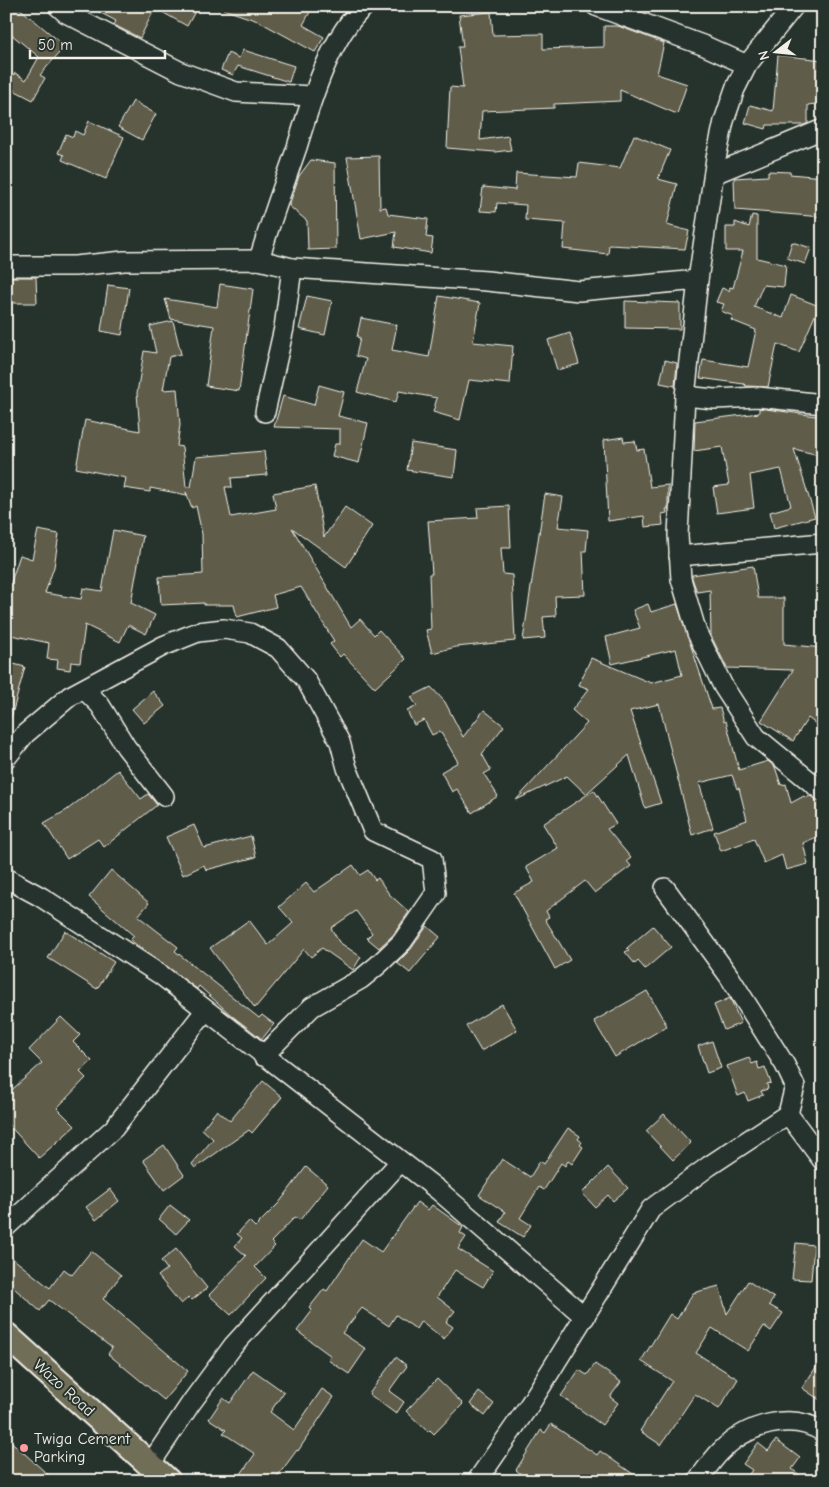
<svg xmlns="http://www.w3.org/2000/svg" width="829" height="1487" viewBox="0 0 829 1487" font-family="'Comic Neue',sans-serif">
<style>
.building{fill:#5f5d4a;stroke:#f4f1e8}
.lines{fill:none;stroke-linecap:round;stroke-linejoin:round}
.minor-casing{stroke:#f4f1e8;stroke-width:22}
.major-casing{stroke:#f4f1e8;stroke-width:28}
.minor{stroke:#26332d;stroke-width:19}
.major{stroke:#716e59;stroke-width:24}
.poi-dot{fill:#ff9aa2;stroke:#26332d;stroke-width:2}
.labels{text-anchor:middle;dominant-baseline:central;stroke-width:4;stroke-linejoin:round;paint-order:stroke}
.street-label{font-size:16px;fill:#f4f1e8;stroke:#26332d}
.poi-label{font-size:16px;fill:#f4f1e8;stroke:#26332d;text-anchor:start}
</style>
<rect width="100%" height="100%" fill="#26332d"/>
<filter id="ink" filterUnits="userSpaceOnUse"><feTurbulence type="fractalNoise" baseFrequency=".02" numOctaves="2"/><feDisplacementMap in="SourceGraphic" scale="10" xChannelSelector="R" yChannelSelector="G"/><feConvolveMatrix kernelMatrix="1 2 1 2 8 2 1 2 1" color-interpolation-filters="sRGB"/></filter>
<g filter="url(#ink)">
<g class="building">
<path d="M6,6H17L65,46L40,75L45,78L33,100L6,86L15,73L26,80L39,57L6,30Z"/>
<path d="M88,6H198L187,26L155,8L140,38L114,25L116,21Z"/>
<path d="M223,6H300L310,12L303,25L324,37L315,52L258,21L223,9Z"/>
<path d="M491,12L493,35L543,34V49L604,47V26H618L664,43L657,74L687,84L677,114L620,90V101L554,104V108L482,111L480,140L508,136L511,150L495,152L447,148L450,87L463,88L458,47H463L459,15Z"/>
<path d="M243,50L294,66L289,82L238,66L233,75L221,70L228,53L239,58Z"/>
<path d="M778,55L823,60V103L808,105V123L804,125H767L766,129L745,123L750,105L773,111Z"/>
<path d="M133,101L156,114L142,140L118,127Z"/>
<path d="M89,121L124,137L106,179L62,160L64,155L58,153L66,134L73,137L75,131L83,135Z"/>
<path d="M634,135L670,150L658,179L677,184L667,225L689,231L685,249L609,245L608,254L563,249L565,223L525,220L526,205L497,203L496,212L480,211L483,187L515,190L516,173L577,177L579,163L620,168Z"/>
<path d="M379,156L380,208L386,207L388,214L428,219L426,237L433,238L431,253L394,247L396,232L361,239L347,157Z"/>
<path d="M311,160L335,163L336,249L308,250L307,221L289,206L299,176Z"/>
<path d="M768,171L790,172V174L823,177V217L735,210L734,178L768,176Z"/>
<path d="M752,215L757,216V258L786,265L784,287L763,285L754,307L783,318L791,295L819,306L799,352L777,344L768,387L746,386L744,384L700,378L703,360L748,367L756,330L731,320L733,316L721,311L724,304L716,302L722,288L729,291L730,287L733,288L743,251H726V227H735V222L749,227Z"/>
<path d="M792,242L811,248L805,264L787,258Z"/>
<path d="M6,277H36L37,303H6Z"/>
<path d="M220,284L253,289L239,391L206,386L214,326L171,319L165,299L217,307Z"/>
<path d="M108,285L129,288L122,335L101,331Z"/>
<path d="M307,296L332,301L325,335L299,329Z"/>
<path d="M439,296L480,303L473,342L513,346L510,384L469,380L460,420L433,412L437,398L399,391L396,402L357,392L366,359L356,356L360,338L357,337L361,318L397,325L392,350L429,357Z"/>
<path d="M625,301L680,303V329L625,328Z"/>
<path d="M173,321L181,354L169,357L163,390L177,389L180,425L177,446L182,447L186,487H191L196,457L264,451L267,475L231,478L232,487H225L231,517L276,509L273,493L315,486L324,537L345,507L372,526L346,567L292,528L351,627L360,619L374,635L379,630L406,659L375,688L343,654L340,657L330,644L334,641L301,587L273,595L276,607L237,617L234,605H204V603L161,605L159,577L203,574L202,534L196,506L192,508L186,492L187,495L150,488V492L124,488L126,478L76,468L85,420L140,431L137,393L144,351L156,353L150,326Z"/>
<path d="M570,333L579,364L557,370L548,340Z"/>
<path d="M665,360L677,363L675,386L660,383Z"/>
<path d="M319,385L344,392L338,416L368,423L359,463L332,456L335,444H340V429L274,427L283,396L314,405Z"/>
<path d="M759,408L823,417V456L794,449L815,517L774,528L770,512L791,506L781,469L750,475L754,508L717,513L713,487L729,485L722,447L694,451L695,421L759,413Z"/>
<path d="M623,437L624,442L635,441L637,450L644,449L650,487L668,485V509H666L667,513L662,514L663,525L645,527L644,516L608,521L604,440Z"/>
<path d="M411,443L457,450L454,477L407,470Z"/>
<path d="M545,494L563,497L558,527L588,530L586,551H583L585,595L555,596L556,616L543,617L545,638L523,640Z"/>
<path d="M509,506L511,548H501L503,574L512,575L515,641L456,647L432,653L426,630L431,629L429,574H432L428,521L478,518L477,508Z"/>
<path d="M38,530L59,534L54,567L45,593L81,599L83,588L102,591L113,530L143,536L131,603L155,615L146,634L128,625L120,642L85,625L80,663L71,662L70,670L57,668L58,660L47,659L49,643L6,634V581L11,582L20,555L32,559Z"/>
<path d="M753,566L758,598H784V644L823,648V714L816,724L808,718L793,741L761,721L793,670L727,668L711,636L710,590L697,592L692,578V575Z"/>
<path d="M648,604L651,612L677,604L712,709L720,708L724,722L726,721L739,770L768,761L775,767L781,785L786,784L791,803L804,796L806,798L810,796L822,803L823,834L803,843L808,864L786,870L782,855L764,863L754,839L721,851L714,832L747,820L739,788L737,789L732,775L699,783L713,828L692,835L659,704L630,711L661,803L645,808L629,755L586,794L567,776L516,800L587,723L572,710L589,689L579,685L591,658L651,683L682,675L676,649L612,664L606,637L640,628L633,610Z"/>
<path d="M6,662L25,667L11,718H6Z"/>
<path d="M431,687L445,702L463,737L484,710L504,726L482,754L491,770L484,774L498,796L472,813L457,789L452,792L441,772L458,762L440,731L432,735L424,720L414,725L407,711L417,706L411,697Z"/>
<path d="M153,691L165,706L144,723L132,709Z"/>
<path d="M118,770L141,799L148,794L157,805L104,847L98,839L67,859L44,823L67,810Z"/>
<path d="M594,790L616,824L607,829L631,858L627,861L631,866L595,893L585,881L546,911L549,917L545,919L570,960L555,969L514,893L534,882L526,867L558,848L543,824Z"/>
<path d="M194,825L204,848L251,836L256,857L206,870L204,865L183,875L166,837Z"/>
<path d="M353,865L360,875L368,870L375,880L378,878L389,894L409,912L393,935L379,948L367,938L372,933L356,911L331,928L339,942L361,957L353,970L322,948L311,957L304,949L255,1008L210,948L249,920L268,945L293,923L279,907L306,883L314,892Z"/>
<path d="M111,870L149,903L138,916L178,947L175,951L259,1018L262,1015L274,1024L262,1039L231,1015L199,986L197,989L130,940L134,936L89,897Z"/>
<path d="M427,926L440,937L410,973L397,963L411,949Z"/>
<path d="M653,926L671,947L645,969L638,961L635,964L625,952L629,950L627,948Z"/>
<path d="M65,931L114,962L97,989L48,958Z"/>
<path d="M647,991L667,1026L615,1057L594,1021Z"/>
<path d="M730,998L741,1023L724,1030L714,1005Z"/>
<path d="M502,1004L517,1030L481,1051L466,1026Z"/>
<path d="M61,1017L80,1035L73,1042L92,1061L80,1072L86,1078L57,1108L75,1126L39,1158L6,1122V1095L42,1063L29,1050Z"/>
<path d="M712,1041L721,1068L707,1073L698,1046Z"/>
<path d="M749,1058L752,1064L757,1062L759,1069L765,1067L771,1083L767,1084L768,1089L761,1091L763,1095L748,1101L745,1093L738,1096L727,1066Z"/>
<path d="M263,1081L282,1097L252,1133L249,1130L195,1168L192,1164L213,1139L202,1129L217,1110L230,1121Z"/>
<path d="M664,1114L691,1143L673,1160L646,1131Z"/>
<path d="M568,1128L580,1136L578,1139L582,1142L580,1145L583,1147L572,1164L568,1161L565,1166L561,1163L544,1190L539,1187L520,1218L531,1225L523,1237L499,1222L505,1212L479,1195L502,1159L530,1177L540,1161L544,1164Z"/>
<path d="M164,1145L184,1175L164,1190L143,1160Z"/>
<path d="M306,1167L328,1185L300,1220L295,1217L271,1242L275,1246L255,1267L266,1278L231,1315L209,1295L246,1256L235,1246L242,1238L237,1234L249,1221L255,1227L279,1203Z"/>
<path d="M608,1167L628,1188L613,1201L608,1195L595,1207L582,1193Z"/>
<path d="M110,1189L119,1201L96,1220L86,1207Z"/>
<path d="M417,1202L428,1210L432,1205L463,1227L460,1233L466,1237L458,1249L493,1271L483,1287L455,1270L437,1297L455,1311L446,1322L453,1327L444,1339L421,1321L416,1329L396,1315L389,1326L362,1308L342,1333L366,1349L349,1374L328,1360L331,1356L297,1331L312,1311L309,1308L324,1289L327,1291L362,1239L381,1252Z"/>
<path d="M170,1205L189,1220L176,1234L159,1219Z"/>
<path d="M796,1243L814,1245L811,1280L792,1279Z"/>
<path d="M176,1249L207,1288L192,1300L189,1297L181,1304L158,1276L167,1269L161,1261Z"/>
<path d="M91,1251L121,1275L103,1299L188,1371L164,1400L108,1354L112,1348L49,1300L40,1311L6,1281V1253L50,1288L64,1269L72,1275Z"/>
<path d="M748,1281L774,1298L769,1305L783,1313L771,1331L764,1326L748,1351L712,1328L696,1353L738,1379L719,1409L695,1394L661,1445L640,1431L672,1381L641,1361L670,1314L677,1319L693,1293L719,1286L727,1314Z"/>
<path d="M396,1357L407,1366L389,1391L404,1402L396,1414L369,1394Z"/>
<path d="M823,1357V1402L802,1388Z"/>
<path d="M595,1364L621,1382L610,1397L618,1403L602,1425L561,1396L579,1370L587,1375Z"/>
<path d="M253,1370L284,1392L270,1412L294,1430L322,1389L334,1397L298,1451L297,1450L274,1481H236L255,1454L223,1433L226,1430L209,1419L223,1398L230,1403Z"/>
<path d="M437,1379L463,1404L434,1434L430,1430L428,1432L406,1411Z"/>
<path d="M479,1392L494,1404L485,1416L470,1404Z"/>
<path d="M551,1424L597,1455L600,1451L643,1481H529L516,1470L541,1430L545,1433Z"/>
<path d="M6,1437L55,1481H6Z"/>
<path d="M776,1440L800,1458L792,1469L807,1481H744L752,1470L743,1464L758,1443L768,1451Z"/>
</g>
<g class="lines">
<defs>
<g id="minor">
<path d="M58,6L66,13L181,72L236,92L312,96"/>
<path d="M596,6L705,46L747,65"/>
<path d="M794,6L747,65L735,89L724,121L716,158L698,280L685,396L678,535L681,579L697,633L723,686L756,737L823,792"/>
<path d="M714,174L823,129"/>
<path d="M259,260C270,222 284,185 297,147C310,104 330,35 365,6"/>
<path d="M6,266H75L124,261L259,260L292,268L487,281L579,291L698,280"/>
<path d="M685,396L714,399L758,397L823,404"/>
<path d="M265,412L284,328L292,268"/>
<path d="M679,556L823,543"/>
<path d="M84,689L100,705L126,747L164,796"/>
<path d="M6,758L25,734L70,696L163,646L198,632L224,629L250,633L278,648L306,680L340,742L347,768L373,831L432,859L436,893L402,942L378,965L361,979L312,1007L263,1056"/>
<path d="M6,878L41,897L161,975L438,1190L585,1317"/>
<path d="M788,1114L823,1161"/>
<path d="M6,1227L114,1128L205,1011"/>
<path d="M149,1466L191,1403L233,1346L400,1162"/>
<path d="M477,1481L530,1404L651,1209L709,1166L788,1114L795,1086L785,1065L729,976L665,888"/>
<path d="M697,1481C705,1471 712,1460 721,1451C746,1425 791,1411 823,1432"/>
</g>
<path id="major" d="M6,1335L168,1481"/>
</defs>
<use href="#minor" class="minor-casing"/>
<use href="#major" class="major-casing"/>
<use href="#minor" class="minor"/>
<use href="#major" class="major"/>
</g>
</g>
<circle class="poi-dot" cx="24" cy="1448" r="5"/>
<g class="labels">
<g class="street-label">
<text transform="translate(64 1388) rotate(42)">Wazo Road</text>
</g>
<g class="poi-label">
<text x="34" y="1439">Twiga Cement<tspan x="34" dy="18">Parking</tspan></text>
</g>
</g>
<rect width="829" height="1487" fill="none" stroke="#26332d" stroke-width="25"/>
<rect x="12" y="12" width="804" height="1462" fill="none" stroke="#f4f1e8" stroke-width="2" filter="url(#ink)"/>
<g transform="translate(776 52) rotate(254)" stroke="#26332d" stroke-width="4" paint-order="stroke">
<path d="M0-4L9 19L0 12L-9 19Z" fill="#f4f1e8"/>
<text y="-8" font-size="14" font-weight="bold" text-anchor="middle" fill="#f4f1e8">N</text>
</g>
<path d="M30 50v8h135v-8" fill="none" stroke="#f4f1e8" stroke-width="2.5"/>
<text x="38" y="50" font-size="15" fill="#f4f1e8" stroke="#26332d" stroke-width="4" paint-order="stroke">50 m</text>
</svg>
